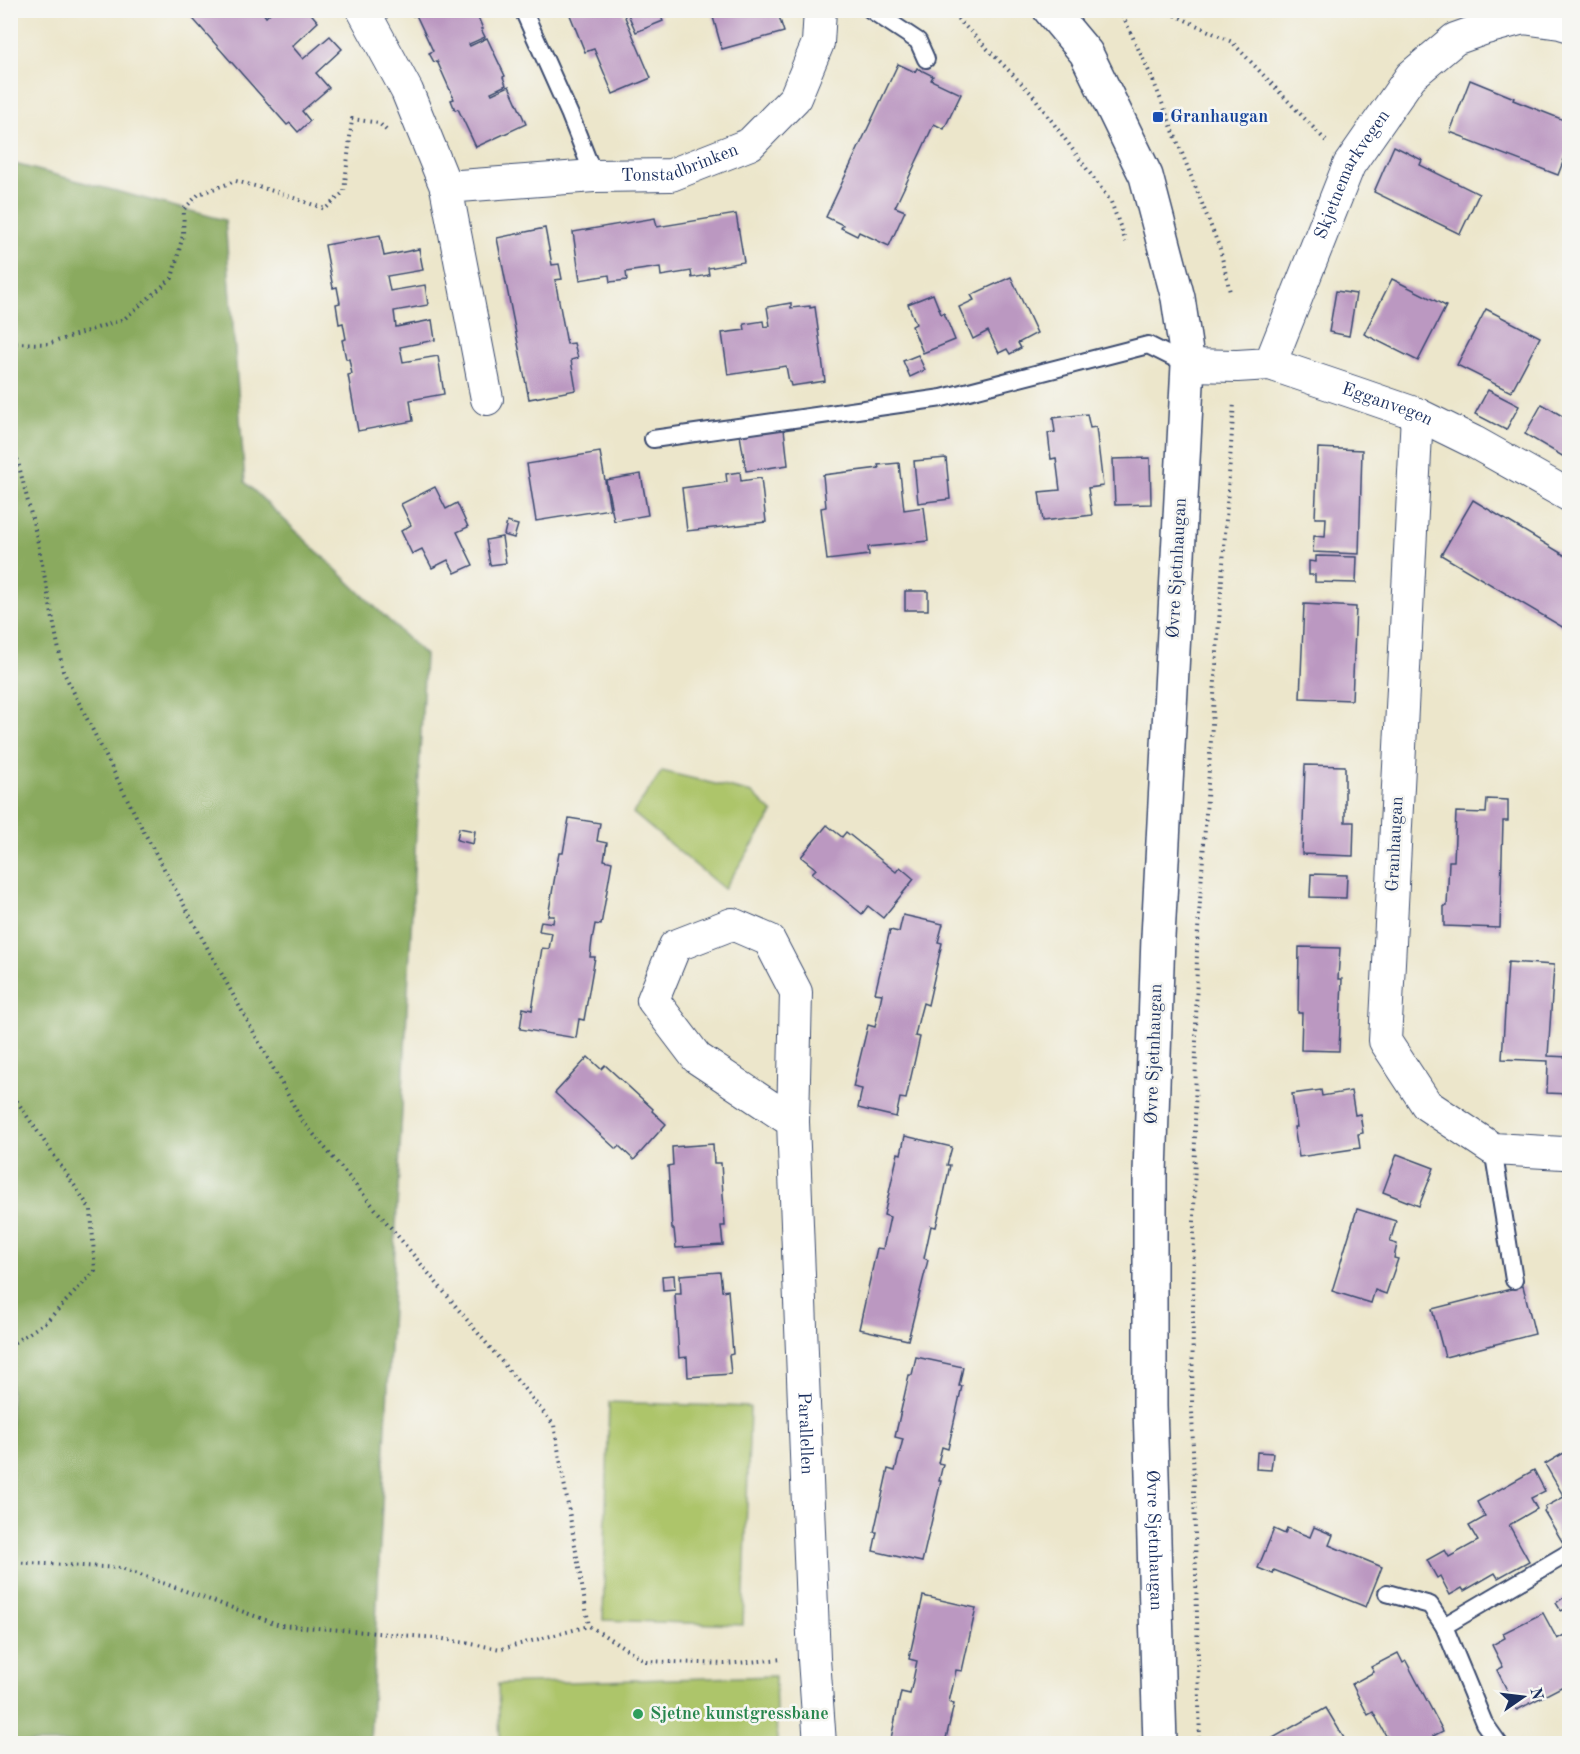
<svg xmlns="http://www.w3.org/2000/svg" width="1580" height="1754" viewBox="0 0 1580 1754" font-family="'Old Standard TT',serif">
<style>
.green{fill:#adc56a;stroke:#647a64;stroke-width:1.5}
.forest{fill:#8aaa5e;stroke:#526c5e;stroke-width:1.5}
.building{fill:#bb98c1}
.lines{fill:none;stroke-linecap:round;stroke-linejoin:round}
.service-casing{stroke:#3a4a6e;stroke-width:20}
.minor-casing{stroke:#3a4a6e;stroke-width:34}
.tertiary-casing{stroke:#3a4a6e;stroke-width:36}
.path{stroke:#3a4a6e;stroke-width:4;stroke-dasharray:1.5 4.5;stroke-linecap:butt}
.service{stroke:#fff;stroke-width:16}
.minor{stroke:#fff;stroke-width:32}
.tertiary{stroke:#fff;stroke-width:33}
.transit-dot{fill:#1a4fb4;stroke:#f6f6f2;stroke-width:2}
.leisure-dot{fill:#2e9e5b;stroke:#f6f6f2;stroke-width:2}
.labels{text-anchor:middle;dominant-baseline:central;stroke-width:5;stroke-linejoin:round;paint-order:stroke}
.transit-label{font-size:18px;font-weight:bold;fill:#164399;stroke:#f6f6f2;text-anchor:start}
.street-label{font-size:18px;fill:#1b2f5e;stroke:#f6f6f2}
.leisure-label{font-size:18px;font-weight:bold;fill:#27864d;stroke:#f6f6f2;text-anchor:start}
</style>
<rect width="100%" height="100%" fill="#f6f6f2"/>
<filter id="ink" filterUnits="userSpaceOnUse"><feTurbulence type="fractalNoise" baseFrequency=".0167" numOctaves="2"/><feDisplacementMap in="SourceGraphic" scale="12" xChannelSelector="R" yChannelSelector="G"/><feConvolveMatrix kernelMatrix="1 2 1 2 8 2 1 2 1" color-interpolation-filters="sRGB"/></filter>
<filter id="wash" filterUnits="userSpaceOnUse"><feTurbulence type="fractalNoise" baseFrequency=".008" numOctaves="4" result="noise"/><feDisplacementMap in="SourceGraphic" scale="24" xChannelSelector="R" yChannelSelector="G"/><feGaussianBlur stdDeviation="1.35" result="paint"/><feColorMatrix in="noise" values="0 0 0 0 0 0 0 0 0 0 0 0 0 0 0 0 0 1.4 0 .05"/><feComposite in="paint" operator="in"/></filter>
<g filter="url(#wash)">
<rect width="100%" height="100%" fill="#ece6cb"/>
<g class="green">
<path d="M662,771L752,793L773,813L724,889L633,813Z"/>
<path d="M609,1402L750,1407L743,1625L603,1620Z"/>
<path d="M775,1676L777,1743H500L498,1684Z"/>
</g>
<path class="forest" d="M11,163L225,220L245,482L425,655L370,1743H11Z"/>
<g id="blocks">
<g class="building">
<path d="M188,10H261L266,17L273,10H308L318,22L292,46L303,59L330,36L342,49L316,73L329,88L302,111L310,121L298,132L290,123L287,125L187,12Z"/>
<path d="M411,10H475L483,29H481L485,37L469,44L470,46L487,38L505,76L503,77L506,85L491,92L492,94L509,86L526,124L476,147L458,109L455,110L451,100L454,99L437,61L434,62L429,53L433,51L416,15L413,16Z"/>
<path d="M568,10H622L651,78L613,94L594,49L585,52Z"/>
<path d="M630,10H658L663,21L636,32L627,12Z"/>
<path d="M711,10H777L784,32L722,49Z"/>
<path d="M898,64L915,72L917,68L933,76L931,80L961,94L944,129L934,124L895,207L905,211L889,246L859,232L857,236L841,228L843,225L826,217Z"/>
<path d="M1470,80L1514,98L1513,100L1569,122V146L1558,175L1466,140V138L1450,132Z"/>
<path d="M1394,146L1422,160L1420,165L1479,194L1460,234L1374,192Z"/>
<path d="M736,214L744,262L708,268L709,275L692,278L691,271L661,276L660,267L626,272L627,280L610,282L609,275L580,280L573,232L655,218L657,227Z"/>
<path d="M545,228L552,265L559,264L562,279L555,280L567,344L574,343L578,358L571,360L576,390L529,399L497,238Z"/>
<path d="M380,235L384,256L419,249L423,270L387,276L390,291L425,285L428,305L394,311L396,327L432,320L435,340L400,347L403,362L438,356L444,394L410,400L413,421L358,431L348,375L352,374L349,359H346L342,340L346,339L343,323L339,324L336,304L340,303L337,287L333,288L325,245Z"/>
<path d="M1011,277L1037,333L1018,343L1021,348L1010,354L1007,349L999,353L988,331L973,339L959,307L974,300L971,295Z"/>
<path d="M1392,279L1446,306L1418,361L1364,334Z"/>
<path d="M1336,291L1356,294L1349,336L1329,332Z"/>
<path d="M933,294L941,314L944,313L955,340L923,353L912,326L916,324L908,304Z"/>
<path d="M791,303V308L810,306V308L815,307L825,381L791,386L790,382H789L786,366L728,375L722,333L745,330L744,324L763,321L764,327L770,326L767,307Z"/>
<path d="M1486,309L1540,337L1511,392L1457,365Z"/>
<path d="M918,355L925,370L910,377L903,361Z"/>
<path d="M1488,390L1519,406L1506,430L1475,414Z"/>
<path d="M1542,404L1569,420V460L1525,434Z"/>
<path d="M1087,414L1090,428L1096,427L1103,486L1088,488L1092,515L1043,521L1039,492L1060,490L1056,458L1051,459L1048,433L1055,432L1053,418Z"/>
<path d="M784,429L788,465L746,471L740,435Z"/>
<path d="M1318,448L1362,450L1359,554L1313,552L1314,536L1325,537L1326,518H1315Z"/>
<path d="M600,452L610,509L536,521L527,464Z"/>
<path d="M946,458L950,499L918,503L914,461Z"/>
<path d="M1150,458L1151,504L1115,505L1113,459Z"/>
<path d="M899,463L904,510L924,507L928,541L868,547L869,555L827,560L821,508L826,507L823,475L879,468L878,465Z"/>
<path d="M740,472L741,481L761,478L766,522L687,531L682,488L727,482L726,474Z"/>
<path d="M641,474L648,515L614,521L606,480Z"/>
<path d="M435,487L446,509L457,503L468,527L457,532L473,565L455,573L448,560L432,568L422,549L412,554L401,531L411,525L401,504Z"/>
<path d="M1473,500L1569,558V631L1441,555Z"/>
<path d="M507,522L518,525L514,538L504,535Z"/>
<path d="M502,537L506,563L490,565L486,540Z"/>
<path d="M1316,556L1357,557L1356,583L1315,582V575H1309V561L1316,562Z"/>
<rect x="905" y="591" width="23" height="19"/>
<path d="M1304,604L1356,607L1352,700L1300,698Z"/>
<path d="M1305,765L1345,766V822H1354L1353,856L1302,854Z"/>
<path d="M1487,799L1508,800V821H1503L1500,928L1444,926V906H1447L1449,861H1454L1456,812L1486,813Z"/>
<path d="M569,818L600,823L597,841L607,843L604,860L612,862L601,925L595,924L592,940L590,957H595L584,1020L579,1019L576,1038L520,1029L523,1008L532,1010L542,948L549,949L552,933L539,931L541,921L553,923L554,916H548L559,853H563Z"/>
<path d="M827,825L842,837L846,832L896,872L900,867L914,879L883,918L868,906L862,914L812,873L816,869L801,857Z"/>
<path d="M459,828L475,831L473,844L457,840Z"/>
<path d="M1311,874L1347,875L1346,898L1310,897Z"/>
<path d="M903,915L943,924L938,942L942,943L928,1005L923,1003L919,1018L915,1036L920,1037L906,1099L900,1098L896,1117L858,1108L862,1089L853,1087L868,1025L875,1027L882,994L875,993L890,930L899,932Z"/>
<path d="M1299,947L1340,948L1338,979H1342L1339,1051L1301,1050L1302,1013H1298Z"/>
<path d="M1508,962L1554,965L1548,1056L1569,1057V1094L1547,1093L1548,1061L1502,1059Z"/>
<path d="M588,1057L601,1069L605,1065L653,1109L652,1111L666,1124L634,1160L619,1146L616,1149L555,1093Z"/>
<path d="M1321,1090L1322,1096L1351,1091L1355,1115L1360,1114L1363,1133L1358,1134L1360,1148L1299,1157L1294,1127H1297L1292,1094Z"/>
<path d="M905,1136L952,1147L947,1165H950L944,1194L936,1227L931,1226L924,1258L928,1260L908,1340L859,1329L877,1248L883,1249L890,1217L884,1215L898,1153L901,1154Z"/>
<path d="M713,1144L714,1163H721L725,1226H721L723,1245L676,1248L674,1229H672L668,1166L673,1165L672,1147Z"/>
<path d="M1397,1154L1434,1168L1419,1206L1383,1192Z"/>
<path d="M1357,1209L1396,1221L1390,1242L1397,1244L1394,1258L1398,1259L1386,1294L1375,1290L1371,1303L1332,1291Z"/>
<path d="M720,1272L722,1291L728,1290L733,1354L729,1355L731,1374L688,1377L687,1357L679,1358L675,1294H681L680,1275Z"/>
<path d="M674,1275L675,1289L663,1290L662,1276Z"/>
<path d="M1523,1286L1535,1334L1445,1357L1432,1309Z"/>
<path d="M916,1357L963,1367L959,1386H962L948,1449L942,1447L938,1463L943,1464L939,1481H941L922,1562L873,1551L877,1532H874L888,1469L895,1471L903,1439L895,1437L909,1375H912Z"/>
<path d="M1569,1450V1539L1563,1543L1544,1511L1546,1509L1545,1507L1564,1497L1545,1464Z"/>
<path d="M1257,1452L1273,1453L1271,1470L1256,1469Z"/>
<path d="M1534,1470L1545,1491L1531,1498L1537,1509L1509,1525L1529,1561L1498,1578L1495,1573L1464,1591L1462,1588L1450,1595L1440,1576L1437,1578L1427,1560L1445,1550L1449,1557L1478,1541L1469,1526L1485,1517L1477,1502Z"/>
<path d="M1314,1527L1333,1535L1329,1545L1382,1567L1366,1607L1274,1570L1273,1574L1258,1568L1274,1529L1285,1534L1287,1528L1310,1537Z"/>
<path d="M923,1596L976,1608L962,1671L956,1670L953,1685L949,1702L954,1704L945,1743H890L901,1692L910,1694L917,1661L909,1659Z"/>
<path d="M1566,1596L1569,1601V1615L1565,1609L1561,1611L1556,1603Z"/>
<path d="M1543,1613L1557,1639L1564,1635L1569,1646V1683L1517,1710L1497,1670L1503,1667L1492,1645L1505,1638L1503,1633Z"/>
<path d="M1398,1653L1403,1663L1406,1661L1443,1731L1433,1736L1437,1743H1390L1373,1712L1368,1715L1352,1684L1374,1672L1371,1667Z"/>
<path d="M1326,1708L1347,1743H1264Z"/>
</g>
</g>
</g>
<g filter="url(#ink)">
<use href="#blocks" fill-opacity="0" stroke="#3a4a6e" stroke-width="1.5"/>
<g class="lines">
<defs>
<g id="service">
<path d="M523,10L570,115L594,176"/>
<path d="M871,10L918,41L926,59"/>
<path d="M653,439L942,398L1148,345L1188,365"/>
<path d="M1493,1149L1514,1280"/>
<path d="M1387,1593L1430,1605L1444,1626L1484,1723L1499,1744"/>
<path d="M1444,1626L1570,1552"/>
</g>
<g id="minor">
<path d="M363,10L407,91L446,187"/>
<path id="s1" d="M1270,364L1349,165L1411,76L1455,39L1486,28L1523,18L1560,23L1570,26"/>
<path id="s2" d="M1188,365L1237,366L1270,364L1353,392L1417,414L1474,442L1570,496"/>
<path id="s3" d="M487,399L446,187L594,176L671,175L750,144L795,98L818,43L820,10"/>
<path d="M1417,414L1385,1041L1427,1105L1493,1149L1563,1153L1570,1151"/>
<path id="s4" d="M793,1122L697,1058L653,1000L675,946L732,924L769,940L796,992L793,1122L814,1659L820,1744"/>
</g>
<g id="tertiary">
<path id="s5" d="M1050,10L1086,53L1146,176L1178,298L1188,365L1158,937L1150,1173V1406L1160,1744"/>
</g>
</defs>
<use href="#service" class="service-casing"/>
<use href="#minor" class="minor-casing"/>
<use href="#tertiary" class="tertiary-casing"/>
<g class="path">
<path d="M949,10L1032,94L1111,202L1126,242"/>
<path d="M1120,10L1153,80L1220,249L1230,292"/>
<path d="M1164,10L1232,42L1326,141"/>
<path d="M10,343L48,344L124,319L172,278L183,235L184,209L199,194L236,181L277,192L325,209L344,192L352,119L379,123L386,130"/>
<path d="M10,430L37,538L63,671L144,832L301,1119L554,1425L589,1626L646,1661L725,1664L783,1659"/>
<path d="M10,1091L91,1210L95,1271L46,1322L10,1345"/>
<path d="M10,1562L121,1568L280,1625L437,1638L501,1649L589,1626"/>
<path d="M1200,1744L1192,1407L1197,945L1234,402"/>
</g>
<use href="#service" class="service"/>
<use href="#minor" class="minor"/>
<use href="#tertiary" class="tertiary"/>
</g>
</g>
<rect class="transit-dot" x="1152" y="111" width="12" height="12" rx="3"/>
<circle class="leisure-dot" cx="638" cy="1714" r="6"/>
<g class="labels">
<g class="transit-label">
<text x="1170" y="117">Granhaugan</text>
</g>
<g class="street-label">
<text stroke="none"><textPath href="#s3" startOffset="452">Tonstadbrinken</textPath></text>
<text stroke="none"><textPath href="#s1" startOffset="207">Skjetnemarkvegen</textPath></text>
<text stroke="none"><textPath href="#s2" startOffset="206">Egganvegen</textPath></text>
<text transform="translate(1177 568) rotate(-87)">Øvre Sjetnhaugan</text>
<text transform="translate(1395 844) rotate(-87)">Granhaugan</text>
<text transform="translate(1154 1054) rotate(-88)">Øvre Sjetnhaugan</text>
<text stroke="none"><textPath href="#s4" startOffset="848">Parallellen</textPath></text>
<text stroke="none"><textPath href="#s5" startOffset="1563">Øvre Sjetnhaugan</textPath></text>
</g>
<g class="leisure-label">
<text x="650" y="1714">Sjetne kunstgressbane</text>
</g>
</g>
<rect width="1580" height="1754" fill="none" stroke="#f6f6f2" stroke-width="36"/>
<g transform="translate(1523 1697) rotate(76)" stroke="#f6f6f2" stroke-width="4.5" paint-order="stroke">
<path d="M0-4.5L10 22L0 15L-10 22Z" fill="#1b2f5e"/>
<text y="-9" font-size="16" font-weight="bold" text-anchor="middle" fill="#1b2f5e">N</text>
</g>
</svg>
